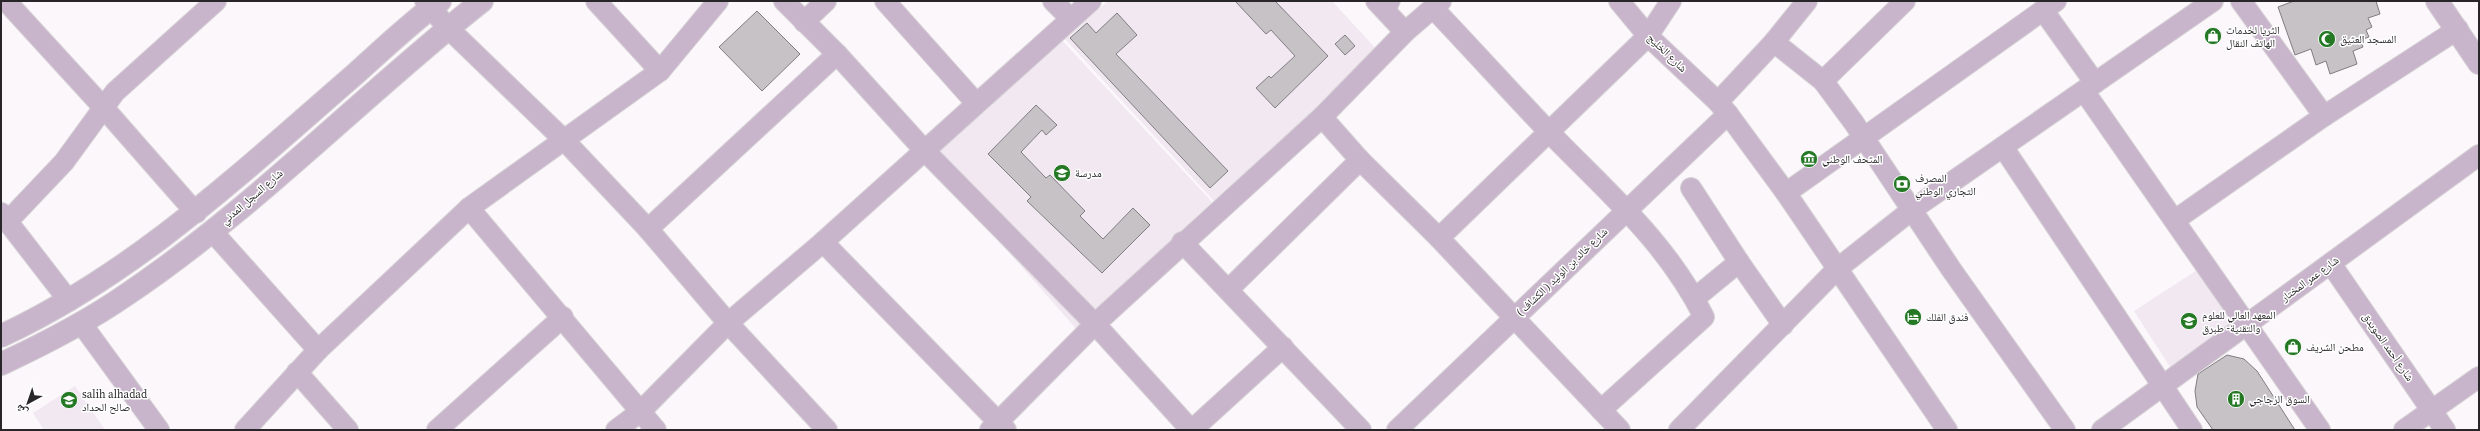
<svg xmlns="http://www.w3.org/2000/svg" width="2480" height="431" viewBox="0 0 2480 431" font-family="'Source Serif 4','Noto Naskh Arabic',serif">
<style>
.built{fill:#f1e8f2}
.building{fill:#c6c2c6;stroke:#817e82}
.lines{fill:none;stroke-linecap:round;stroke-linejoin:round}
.service-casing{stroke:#d5d1d5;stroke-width:12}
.minor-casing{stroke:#d5d1d5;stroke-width:22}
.tertiary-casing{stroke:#d5d1d5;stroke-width:24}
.service{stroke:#c9b5cb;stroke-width:10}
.minor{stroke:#c9b5cb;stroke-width:20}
.tertiary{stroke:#c9b5cb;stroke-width:22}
.labels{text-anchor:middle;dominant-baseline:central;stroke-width:3;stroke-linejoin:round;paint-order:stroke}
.poi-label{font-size:11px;fill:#282628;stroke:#fff;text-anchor:start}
.street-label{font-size:11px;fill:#282628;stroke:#fff}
</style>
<rect width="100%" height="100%" fill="#fbf7fb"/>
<g class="built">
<path d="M1108,1H1332L1379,52L1215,202L1065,39Z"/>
<path d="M1058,36L1212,202L1171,240L1085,339L913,143L985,112Z"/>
<path d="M2202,267L2244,332L2176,376L2134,311Z"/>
<path d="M75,386L105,430H44L33,413Z"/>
</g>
<g class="building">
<path d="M1235,1H1275L1328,56L1275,108L1256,88L1269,76L1271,78L1295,56L1271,30L1266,34Z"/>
<path d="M2294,1H2376L2380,14L2368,18L2372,27L2366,30L2369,37L2360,40L2363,47L2353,51L2357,64L2330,74L2326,61L2316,65L2311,49L2295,55L2278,7Z"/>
<path d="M757,11L800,54L762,91L719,47Z"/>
<path d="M1117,13L1137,35L1116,54L1228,171L1210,188L1070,38L1087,23L1096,33Z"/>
<path d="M1345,35L1355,46L1345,55L1335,44Z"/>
<path d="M1036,105L1057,125L1046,135L1042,130L1021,152L1046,178L1050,175L1085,211L1080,216L1103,239L1133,208L1150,225L1102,273L1027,201L1031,197L988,154Z"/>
<path d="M2227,355L2244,359L2257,371L2295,430H2213L2197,407L2195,391L2198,374Z"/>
</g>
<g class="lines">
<defs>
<path id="service" d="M1389,15L1395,1"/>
<g id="minor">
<path d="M6,1L103,107L196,213"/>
<path d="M425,1L448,28L564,140L648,229L728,323L827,430"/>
<path d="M596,1L660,71"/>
<path d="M784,1L837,54L925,151L1095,324L1191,430"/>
<path d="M885,1L976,103"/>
<path d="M1053,1L1070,18"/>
<path d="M1376,1L1405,32"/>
<path d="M1619,1L1648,36L1718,102L1728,114L1786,193L1947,430"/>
<path d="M2241,1L2324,116"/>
<path d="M1433,8C1472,49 1510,91 1549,132C1607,192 1666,241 1704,317L1601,410"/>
<path d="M2043,10L2095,83"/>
<path d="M804,22L826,1"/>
<path d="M1774,42L1823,81L1854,123L1951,269L2065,430"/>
<path d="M1823,81L1905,1"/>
<path d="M2084,91L2320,430"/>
<path d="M1718,102L1774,42L1807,1"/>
<path d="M1322,117L1360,160L1439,238L1620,430"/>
<path d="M2003,147L2192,430"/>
<path d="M1691,188L1739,262"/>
<path d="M1786,193L2056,1"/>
<path d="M469,208L656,430"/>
<path d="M1,213L69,301"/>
<path d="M2175,220L2324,116L2458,29"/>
<path d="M8,221L64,162L115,92L216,1"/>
<path d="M648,229L837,54"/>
<path d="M212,231L318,350"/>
<path d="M1439,238L1648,36L1671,1"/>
<path d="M823,242L1006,430"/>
<path d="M1182,242L1361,430"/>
<path d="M2331,264L2445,430"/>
<path d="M1228,290L1360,160"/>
<path d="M1695,298L1739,262L1783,325"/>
<path d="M81,323L159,430"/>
<path d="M297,372L348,430"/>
<path d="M245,430L318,350L469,208L660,71L718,1"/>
<path d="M437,430L563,317"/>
<path d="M616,430L640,412L728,323L823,242L1091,1"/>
<path d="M990,430L1095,324L1322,117L1405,32L1441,1"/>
<path d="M1192,430L1283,347"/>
<path d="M1397,430L1728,114"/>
<path d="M1679,430L1837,269L1913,209L2213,1"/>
<path d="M2102,430L2479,155"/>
<path d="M2404,430L2479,377"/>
</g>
<g id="tertiary">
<path d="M2437,1L2479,63"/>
<path d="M1,336C136,273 241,173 353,76C381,51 409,24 440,1"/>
<path d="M1,364C44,344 87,322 126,295C254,209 362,96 482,1"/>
</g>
</defs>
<use href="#service" class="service-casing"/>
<use href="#minor" class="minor-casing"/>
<use href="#tertiary" class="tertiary-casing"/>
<use href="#service" class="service"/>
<use href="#minor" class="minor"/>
<use href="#tertiary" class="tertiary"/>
</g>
<defs>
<symbol id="shop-disc" viewBox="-11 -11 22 22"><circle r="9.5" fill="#257925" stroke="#fff"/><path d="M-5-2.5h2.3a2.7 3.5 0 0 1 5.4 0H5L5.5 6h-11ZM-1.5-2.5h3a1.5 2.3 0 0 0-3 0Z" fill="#fff"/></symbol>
<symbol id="mosque-disc" viewBox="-11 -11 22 22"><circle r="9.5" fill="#257925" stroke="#fff"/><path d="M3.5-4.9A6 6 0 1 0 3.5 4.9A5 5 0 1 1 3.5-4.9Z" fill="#fff"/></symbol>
<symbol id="museum-disc" viewBox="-11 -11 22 22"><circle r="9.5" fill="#257925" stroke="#fff"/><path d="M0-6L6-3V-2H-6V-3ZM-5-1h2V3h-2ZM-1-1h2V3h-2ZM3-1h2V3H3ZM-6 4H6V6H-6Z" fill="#fff"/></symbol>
<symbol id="school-disc" viewBox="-11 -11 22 22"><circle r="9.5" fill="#257925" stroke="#fff"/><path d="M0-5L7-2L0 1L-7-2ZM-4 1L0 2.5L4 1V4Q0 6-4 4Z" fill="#fff"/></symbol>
<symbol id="bank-disc" viewBox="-11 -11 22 22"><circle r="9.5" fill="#257925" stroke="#fff"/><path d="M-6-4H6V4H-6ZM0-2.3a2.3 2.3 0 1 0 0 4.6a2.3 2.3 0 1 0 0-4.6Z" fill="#fff"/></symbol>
<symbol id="hotel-disc" viewBox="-11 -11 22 22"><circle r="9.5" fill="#257925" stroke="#fff"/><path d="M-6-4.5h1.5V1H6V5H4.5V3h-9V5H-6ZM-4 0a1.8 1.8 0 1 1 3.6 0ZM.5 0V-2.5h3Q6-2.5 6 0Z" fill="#fff"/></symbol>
<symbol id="university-disc" viewBox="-11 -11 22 22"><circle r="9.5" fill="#257925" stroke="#fff"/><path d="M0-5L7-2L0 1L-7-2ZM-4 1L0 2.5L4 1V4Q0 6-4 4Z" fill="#fff"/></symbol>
<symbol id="building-disc" viewBox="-11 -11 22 22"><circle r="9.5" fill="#257925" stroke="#fff"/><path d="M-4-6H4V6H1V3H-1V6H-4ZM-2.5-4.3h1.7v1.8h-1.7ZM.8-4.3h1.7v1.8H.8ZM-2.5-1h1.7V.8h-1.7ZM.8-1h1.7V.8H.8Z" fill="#fff"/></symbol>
</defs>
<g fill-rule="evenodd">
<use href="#shop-disc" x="2203" y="26" width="20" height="20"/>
<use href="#mosque-disc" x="2317" y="29" width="20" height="20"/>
<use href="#museum-disc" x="1799" y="149" width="20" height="20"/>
<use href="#school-disc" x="1052" y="163" width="20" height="20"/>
<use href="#bank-disc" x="1892" y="174" width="20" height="20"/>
<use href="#hotel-disc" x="1903" y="307" width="20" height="20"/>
<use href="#university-disc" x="2179" y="311" width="20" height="20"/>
<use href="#shop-disc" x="2283" y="337" width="20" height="20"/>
<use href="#building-disc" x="2226" y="389" width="20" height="20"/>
<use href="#school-disc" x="59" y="390" width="20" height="20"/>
</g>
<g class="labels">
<g class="poi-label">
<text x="2226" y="30">الثريا لخدمات<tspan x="2226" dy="13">الهاتف النقال</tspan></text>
<text x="2340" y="39">المسجد العتيق</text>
<text x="1822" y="159">المتحف الوطني</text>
<text x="1075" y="173">مدرسة</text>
<text x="1915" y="178">المصرف<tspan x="1915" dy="13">التجاري الوطني</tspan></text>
<text x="2202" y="315">المعهد العالي للعلوم<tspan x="2202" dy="13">والتقنية- طبرق</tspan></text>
<text x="1926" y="317">فندق الفلك</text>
<text x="2306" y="347">مطحن الشريف</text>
<text x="82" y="394">salih alhadad<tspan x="82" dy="13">صالح الحداد</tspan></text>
<text x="2249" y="399">السوق الزجاجي</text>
</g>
<g class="street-label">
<text transform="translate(1667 53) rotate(44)">شارع الخليج</text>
<text transform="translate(252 197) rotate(-41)">شارع السجل المدني</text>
<text transform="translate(1562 272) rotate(-44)">شارع خالد بن الوليد ( الكشاف )</text>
<text transform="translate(2310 279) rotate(-36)">شارع عمر المختار</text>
<text transform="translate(2388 347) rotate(55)">شارع أحمد الصويدق</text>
</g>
</g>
<rect width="2480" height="431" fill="none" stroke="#282628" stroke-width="4"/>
<g transform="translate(28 403) rotate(220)" stroke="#ffffff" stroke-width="3" paint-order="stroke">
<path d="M0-3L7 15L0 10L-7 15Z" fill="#282628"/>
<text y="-6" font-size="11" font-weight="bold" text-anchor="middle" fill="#282628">ش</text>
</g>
</svg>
